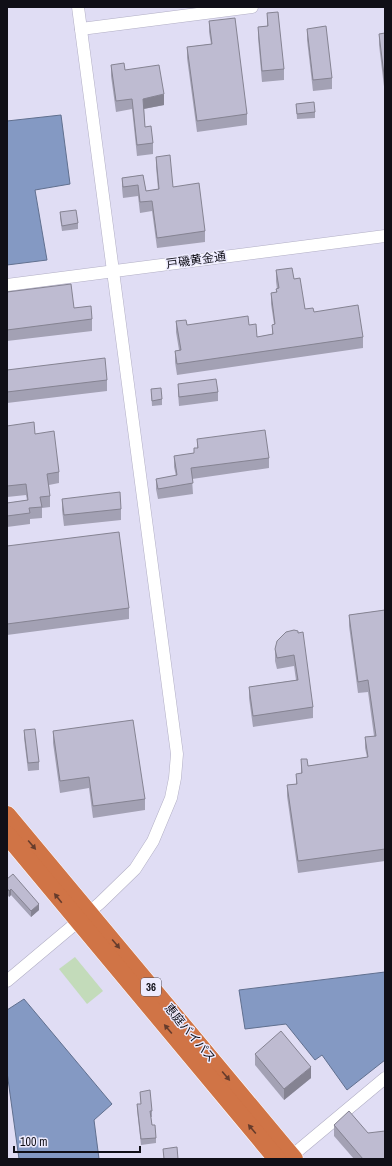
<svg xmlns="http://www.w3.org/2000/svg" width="392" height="1166" viewBox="0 0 392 1166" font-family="'Archivo Narrow','Noto Sans JP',sans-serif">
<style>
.green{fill:#c3dbba}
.water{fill:#8499c3;stroke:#61708f}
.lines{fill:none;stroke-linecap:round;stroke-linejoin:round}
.minor-casing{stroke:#b2afc5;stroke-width:13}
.highway-casing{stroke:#fff;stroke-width:19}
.minor{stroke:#fff;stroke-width:12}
.highway{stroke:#d07446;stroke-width:18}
.wall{fill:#a3a1b4}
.shaded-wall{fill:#858392}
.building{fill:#bebbd1;stroke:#858392}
.oneway{fill:#663c2c}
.labels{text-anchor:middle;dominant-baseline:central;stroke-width:3;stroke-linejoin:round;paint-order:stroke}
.shield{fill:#edebfe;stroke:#52515c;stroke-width:1}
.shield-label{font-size:11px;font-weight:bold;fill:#100f17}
.street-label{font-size:12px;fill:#100f17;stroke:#edebfe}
</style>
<rect width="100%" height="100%" fill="#e0ddf4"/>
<path class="green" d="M75,957L103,991L87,1004L59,969Z"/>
<g class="water">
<path d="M61,115L70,184L35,190L47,260L7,265V121Z"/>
<path d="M385,972V1060L347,1090L322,1055L315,1060L286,1024L245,1029L239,990Z"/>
<path d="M24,999L112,1104L94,1120L99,1159H19L7,1072V1010Z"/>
</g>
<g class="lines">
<defs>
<g id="minor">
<path d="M81,29L252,7"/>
<path d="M7,285L385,236"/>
<path d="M7,981L100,903L135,869L153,841L171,798L175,778L177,754L78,7"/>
<path d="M288,1159L385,1078"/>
</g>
<g id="highway">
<path d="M7,815L294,1159"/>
<path d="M7,835L277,1159"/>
</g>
</defs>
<use href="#minor" class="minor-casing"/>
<use href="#highway" class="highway-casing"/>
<use href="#minor" class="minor"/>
<use href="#highway" class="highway"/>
</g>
<g class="wall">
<path d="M267,13L284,69V80L262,82L258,38V27L267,26Z"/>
<path d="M209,21L247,114V125L197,132L187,58V47L211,44L209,32Z"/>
<path d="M307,29L332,78V89L313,91L307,40Z"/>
<path d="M385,33V95L379,45V34Z"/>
<path d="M111,65L125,70L164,105L144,109L145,127L153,143V154L137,156L132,109L116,112L111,76Z"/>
<path d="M296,104L315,112V118L297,119Z"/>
<path d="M156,157L173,187L205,231V242L157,248L152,211L140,213L138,196L123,198L122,188V178L143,175L146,191L158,189L156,167Z"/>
<path d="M60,212L78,223V229L62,231L60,218Z"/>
<path d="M276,270L294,279L305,309L314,312L363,337V348L177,375L175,362V351L179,350L176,332V321L187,325H249L257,337L272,334V325L274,324L271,304V293L276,292V289H277L276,281Z"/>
<path d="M7,292L74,308L92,319V331L7,341Z"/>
<path d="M7,370L107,380V391L7,403Z"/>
<path d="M178,384L218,392V401L179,406L178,393Z"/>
<path d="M151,389L162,399V405L152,406Z"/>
<path d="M7,426L35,434L59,472V483L49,485L50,496V507L42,508V518L30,519V524L7,527V503L27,500L26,495L7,497Z"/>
<path d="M197,439L269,458V468L192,479L193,494L158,499L156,489V479L176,476L174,467V456L194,453V448H197Z"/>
<path d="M62,499L121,509V520L64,526L62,510Z"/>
<path d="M7,546L129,608V619L7,635Z"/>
<path d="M385,610V861L298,873L287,796V785L296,784V774H301V759L308,766L367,757L365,748V737L374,736L368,692L358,693L349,626V615Z"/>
<path d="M294,630L313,707V718L253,727L249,698V687L296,680L294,666L277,669L275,661V649Z"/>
<path d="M24,730L39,762V770L28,771L24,738Z"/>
<path d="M53,731L145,799V810L93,818L89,788L60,793L53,743Z"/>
<path d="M7,879L39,910L31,917L11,895L9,897L7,894Z"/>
<path d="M255,1054L311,1078L284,1100L255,1065Z"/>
<path d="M140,1092L152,1111V1117H151L152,1125L156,1138V1143L141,1145L137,1110V1104H141Z"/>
<path d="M334,1125L368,1133L385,1159H354L334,1136Z"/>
</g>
<g class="shaded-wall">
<path d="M164,94V105L143,109V99Z"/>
<path d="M11,889V895L9,897V891Z"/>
<path d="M39,904V910L31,917V911Z"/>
<path d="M311,1067V1078L284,1100V1089Z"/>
</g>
<g class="building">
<path d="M278,12L284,69L262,71L258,27L268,26L267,13Z"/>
<path d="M235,18L247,114L197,121L187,47L212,44L209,21Z"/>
<path d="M326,26L332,78L313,80L307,29Z"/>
<path d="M385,33V83L379,34Z"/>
<path d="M124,63L125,70L159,65L164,94L143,99L145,127L151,126L153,143L137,145L132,99L116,101L111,65Z"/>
<path d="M314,102L315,112L297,114L296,104Z"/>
<path d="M170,155L173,187L199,183L205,231L157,238L152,201L140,202L138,185L123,187L122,178L143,175L146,191L159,189L156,157Z"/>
<path d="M76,210L78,223L62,226L60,212Z"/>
<path d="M292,268L294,279L300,278L305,309L313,308L314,312L358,305L363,337L177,364L175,351L181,350L176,321L186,320L187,325L248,316L249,325L256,324L257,337L273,334L272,325L275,324L271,293L277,292L276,289L279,288L276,270Z"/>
<path d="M71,284L74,308L91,306L92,319L7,330V292Z"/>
<path d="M105,358L107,380L7,392V370Z"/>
<path d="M216,379L218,392L179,397L178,384Z"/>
<path d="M161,388L162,399L152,401L151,389Z"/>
<path d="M34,422L35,434L54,431L59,472L47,474L50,496L40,497L42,507L29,508L30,513L7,516V503L28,500L26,484L7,486V426Z"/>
<path d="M265,430L269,458L191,468L193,483L158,489L156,479L177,475L174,456L194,453V448H198L197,439Z"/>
<path d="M120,492L121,509L64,515L62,499Z"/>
<path d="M119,532L129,608L7,624V546Z"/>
<path d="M385,610V849L298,861L287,785L297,784L296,774L302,773L301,759H307L308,766L368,757L365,737L376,736L368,680L358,682L349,615Z"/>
<path d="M294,630L298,631V633L303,632L313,707L253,716L249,687L298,680L294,655L277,658L275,649L277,641L286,632Z"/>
<path d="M133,720L145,799L93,806L89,777L60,781L53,731Z"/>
<path d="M35,729L39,762L28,763L24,730Z"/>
<path d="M13,874L39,904L31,911L11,889L9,891L7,888V879Z"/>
<path d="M281,1031L311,1067L284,1089L255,1054Z"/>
<path d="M150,1090L152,1111H150L152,1125H155L156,1138L141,1139L137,1104H141L140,1092Z"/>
<path d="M349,1111L368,1133L385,1131V1159H363L334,1125Z"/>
<path d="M177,1147L178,1159H164L163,1149Z"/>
</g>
<defs><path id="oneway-solid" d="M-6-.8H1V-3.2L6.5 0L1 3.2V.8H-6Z"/></defs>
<g class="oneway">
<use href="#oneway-solid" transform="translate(32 845) rotate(50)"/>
<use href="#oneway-solid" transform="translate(58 898) rotate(-129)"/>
<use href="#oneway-solid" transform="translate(116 944) rotate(50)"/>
<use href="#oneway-solid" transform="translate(168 1029) rotate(-130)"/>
<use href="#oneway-solid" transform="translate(226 1076) rotate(50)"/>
<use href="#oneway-solid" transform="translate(252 1129) rotate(-130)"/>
</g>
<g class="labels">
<rect class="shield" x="141" y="978" width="20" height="18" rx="3"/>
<g class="shield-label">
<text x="151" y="987">36</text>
</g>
<g class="street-label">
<text transform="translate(196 260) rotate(-8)">戸磯黄金通</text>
<text transform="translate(190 1033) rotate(50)">恵庭バイパス</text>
</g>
</g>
<rect width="392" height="1166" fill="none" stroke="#100f17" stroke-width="16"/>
<path d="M14 1146v6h126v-6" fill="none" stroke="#100f17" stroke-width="2"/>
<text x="20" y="1146" font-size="12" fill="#100f17" stroke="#edebfe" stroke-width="3" paint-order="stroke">100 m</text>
</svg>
